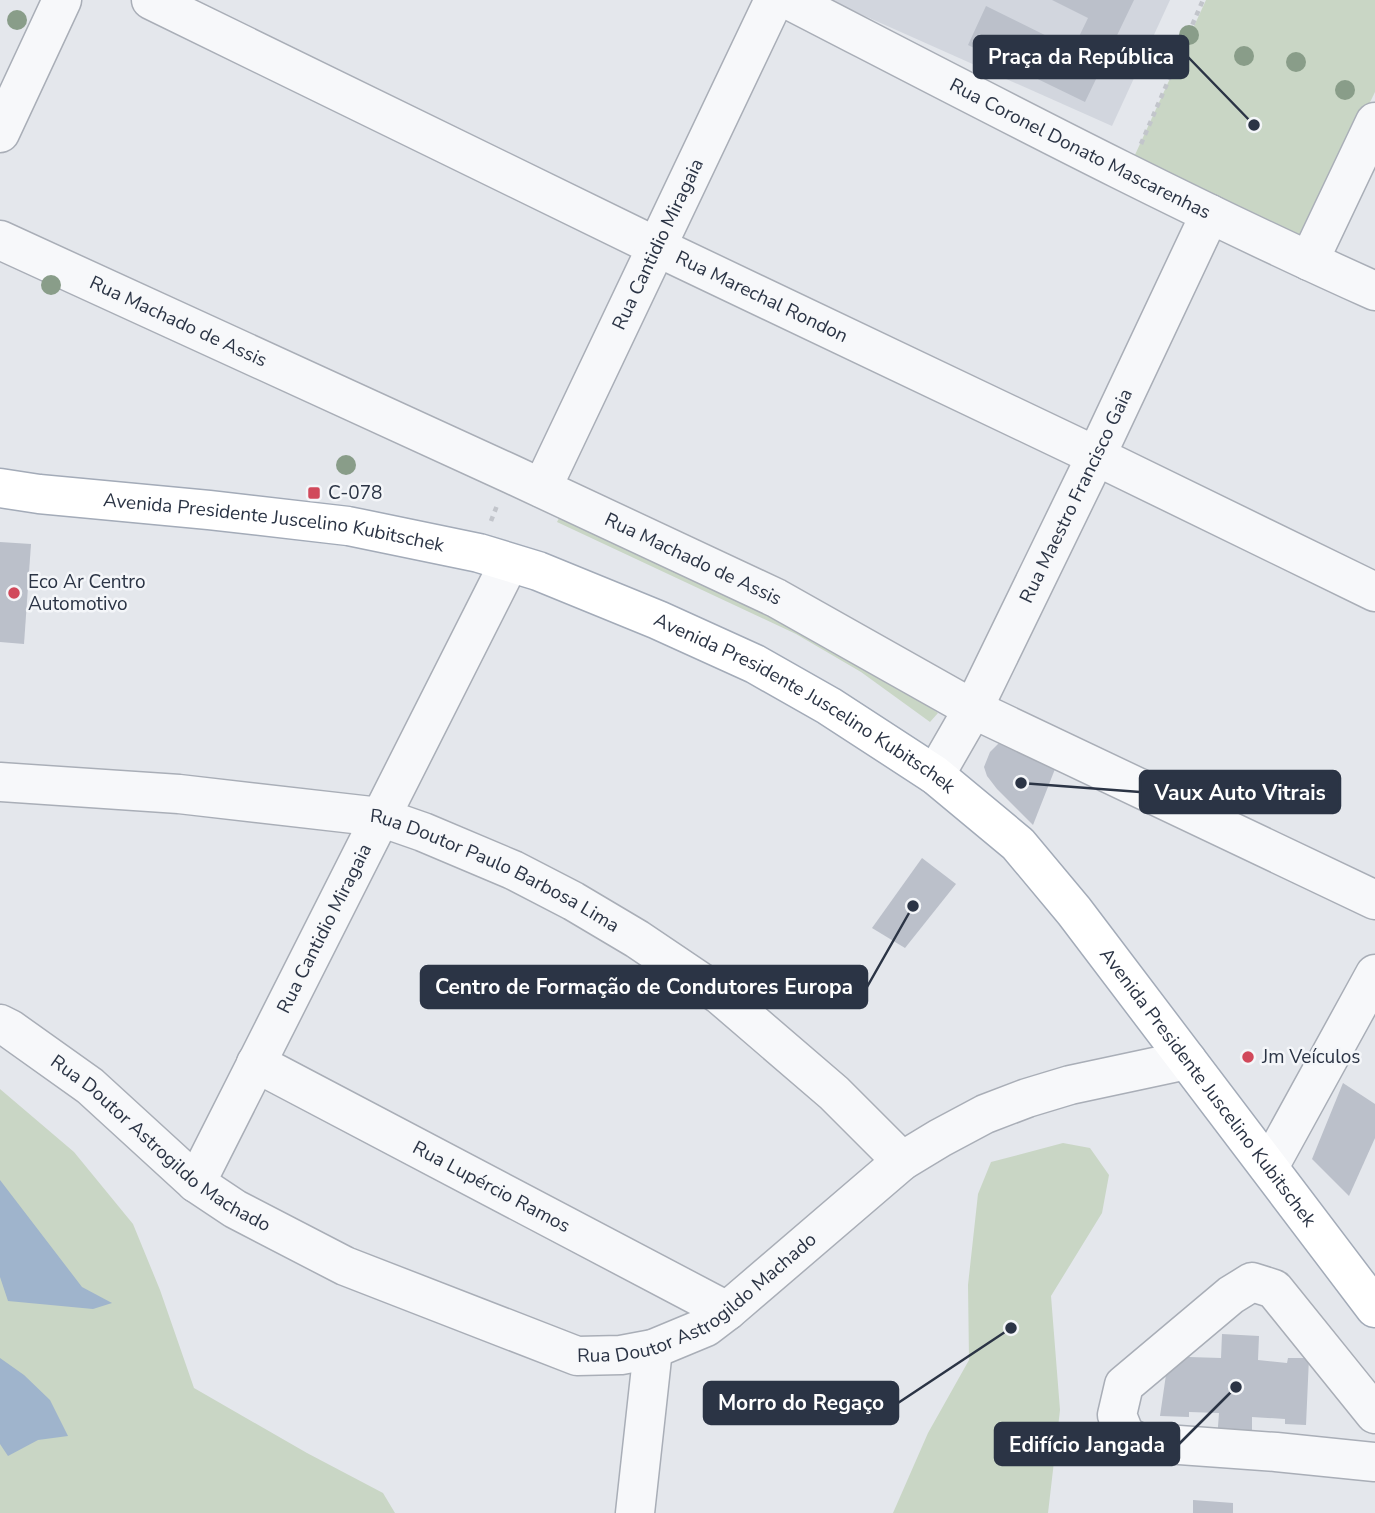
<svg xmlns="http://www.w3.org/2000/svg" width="1375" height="1513" viewBox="0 0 1375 1513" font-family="'Nunito Sans',sans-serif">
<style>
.built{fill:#d2d6de}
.green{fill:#c9d6c5}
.water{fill:#9fb4cc}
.building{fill:#bbc0ca}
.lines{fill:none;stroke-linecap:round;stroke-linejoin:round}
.minor-casing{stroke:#a9aeb7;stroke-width:41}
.major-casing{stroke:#a3abb8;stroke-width:41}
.path{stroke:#c2c5cb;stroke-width:4.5;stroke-dasharray:5 5;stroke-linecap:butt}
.minor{stroke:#f7f8fa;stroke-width:38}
.major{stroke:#fff;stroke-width:38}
.tree{fill:#899d89}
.poi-dot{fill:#d1495b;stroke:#f4f6f9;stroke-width:2.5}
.labels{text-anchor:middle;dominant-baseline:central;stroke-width:5;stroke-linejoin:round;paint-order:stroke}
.street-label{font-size:19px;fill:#2b3445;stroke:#f4f6f9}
.poi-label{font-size:19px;fill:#2b3445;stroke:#f4f6f9;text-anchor:start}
.leader{fill:none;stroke:#2b3445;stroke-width:2.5}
.callout-dot{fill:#2b3445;stroke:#f4f6f9;stroke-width:2.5}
.callout{fill:#2b3445;stroke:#2b3445;stroke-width:2.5}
.callout-label{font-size:21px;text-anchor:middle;font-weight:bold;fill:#fff}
</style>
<rect width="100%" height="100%" fill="#e4e7ec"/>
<path class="built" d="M829,0H1170L1112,126Z"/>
<g class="green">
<path d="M1206,0H1375V92L1303,241L1134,157Z"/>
<path d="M561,514L807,629L866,664L938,713L930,722L861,672L796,634L557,522Z"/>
<path d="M0,1089L74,1152L133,1224L160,1290L194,1388L307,1453L383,1493L395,1513H0Z"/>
<path d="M1063,1143L1090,1148L1109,1175L1102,1213L1051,1296L1060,1410L1048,1513H893L928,1433L969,1360L968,1285L978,1194L991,1162Z"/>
</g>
<g class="water">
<path d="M0,1180L82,1287L112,1303L93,1309L8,1301L0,1277Z"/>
<path d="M0,1358L24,1375L50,1400L68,1436L38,1440L8,1456L0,1444Z"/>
</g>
<g class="building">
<path d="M1052,0H1134L1085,102L968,45L986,6L1073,49L1088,18Z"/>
<path d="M0,542L31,544L24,644L0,642Z"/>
<path d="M1000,742L1055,769L1033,825L997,789L987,776L984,767L990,752Z"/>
<path d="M922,858L956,884L905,948L872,928Z"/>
<path d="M1343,1083L1375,1104V1138L1349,1196L1312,1159Z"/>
<path d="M1222,1334L1259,1336L1258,1360L1287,1363L1288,1358H1309L1306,1425L1285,1424V1419L1252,1417V1442L1217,1440L1219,1413L1189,1412V1417L1160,1416L1169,1354L1189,1350V1357L1221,1358Z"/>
<path d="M1193,1500L1233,1503V1513H1193Z"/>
</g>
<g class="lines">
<defs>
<g id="minor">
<path id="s1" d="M151,0L657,247L1096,456L1375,592"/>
<path id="s2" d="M789,0C983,100 1176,202 1375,291"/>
<path d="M0,133L62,0"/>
<path id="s3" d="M0,240L511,474L776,598L973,709L1375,900"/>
<path d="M1309,261L1375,122"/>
<path id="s4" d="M542,488L774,0"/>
<path id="s5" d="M935,775L973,709L1096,456L1210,214"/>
<path id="s6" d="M0,782L179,794L380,817L423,832L513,870L573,901L637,939L720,995L834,1093L902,1161"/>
<path id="s7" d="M0,1024L10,1029L90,1086L196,1183L235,1209L345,1266L577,1356L621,1355L653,1349L706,1327L727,1311L902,1161L940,1138L985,1114L1027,1098L1070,1085L1187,1060"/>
<path id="s8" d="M256,1063L727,1311"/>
<path d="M1269,1167L1375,974"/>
<path id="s9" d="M196,1183L509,563"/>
<path d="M1375,1414L1274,1289L1252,1282L1231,1295L1124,1385L1117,1415L1125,1435L1138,1442L1276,1452L1375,1462"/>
<path d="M635,1513L653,1349"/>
</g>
<g id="major">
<path id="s10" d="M0,488L39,494L209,510L348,526L479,553L538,571L658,620L755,664L829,706L935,775L1018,844L1074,911L1375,1308"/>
</g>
</defs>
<use href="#minor" class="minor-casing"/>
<use href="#major" class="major-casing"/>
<g class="path">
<path d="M1141,144L1203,0"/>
<path d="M491,521L498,503"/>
</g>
<use href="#minor" class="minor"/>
<use href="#major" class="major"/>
</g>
<g class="tree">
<circle cx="17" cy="20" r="10"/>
<circle cx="1189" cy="35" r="10"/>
<circle cx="1244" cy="56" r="10"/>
<circle cx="1296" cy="62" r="10"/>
<circle cx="1345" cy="90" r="10"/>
<circle cx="51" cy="285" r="10"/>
<circle cx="346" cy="465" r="10"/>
</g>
<g class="poi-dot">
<rect x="307" y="486" width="14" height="14" rx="3.5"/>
<circle cx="14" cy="593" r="7"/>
<circle cx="1248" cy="1057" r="7"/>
</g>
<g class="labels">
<g class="street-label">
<text stroke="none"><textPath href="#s2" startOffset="327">Rua Coronel Donato Mascarenhas</textPath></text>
<text stroke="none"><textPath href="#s4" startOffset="270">Rua Cantidio Miragaia</textPath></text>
<text stroke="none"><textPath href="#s1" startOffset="679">Rua Marechal Rondon</textPath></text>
<text stroke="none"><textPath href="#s3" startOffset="196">Rua Machado de Assis</textPath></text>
<text stroke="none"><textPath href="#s5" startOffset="313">Rua Maestro Francisco Gaia</textPath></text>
<text stroke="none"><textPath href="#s10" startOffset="276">Avenida Presidente Juscelino Kubitschek</textPath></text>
<text stroke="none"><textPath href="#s3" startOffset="763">Rua Machado de Assis</textPath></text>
<text stroke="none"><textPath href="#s10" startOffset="844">Avenida Presidente Juscelino Kubitschek</textPath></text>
<text stroke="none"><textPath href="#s6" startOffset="508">Rua Doutor Paulo Barbosa Lima</textPath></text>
<text stroke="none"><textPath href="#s9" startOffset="285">Rua Cantidio Miragaia</textPath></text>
<text stroke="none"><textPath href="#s10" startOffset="1410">Avenida Presidente Juscelino Kubitschek</textPath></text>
<text stroke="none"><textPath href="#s7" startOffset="201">Rua Doutor Astrogildo Machado</textPath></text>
<text stroke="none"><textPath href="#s8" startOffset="266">Rua Lupércio Ramos</textPath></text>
<text stroke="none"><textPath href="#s7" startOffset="810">Rua Doutor Astrogildo Machado</textPath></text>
</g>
<g class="poi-label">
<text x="328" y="493">C-078</text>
<text x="28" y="582">Eco Ar Centro<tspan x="28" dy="22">Automotivo</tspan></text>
<text x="1262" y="1057">Jm Veículos</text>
</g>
</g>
<path class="leader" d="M1254 125L1188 57M1021 783L1140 792M913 906L867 987M1011 1328L898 1403M1236 1387L1179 1444"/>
<g class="callout-dot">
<circle cx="1254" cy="125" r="7"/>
<circle cx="1021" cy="783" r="7"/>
<circle cx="913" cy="906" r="7"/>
<circle cx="1011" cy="1328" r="7"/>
<circle cx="1236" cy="1387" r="7"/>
</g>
<g class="callout">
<rect x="974" y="36" width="214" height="42" rx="7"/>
<rect x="1140" y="771" width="200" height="42" rx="7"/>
<rect x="421" y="966" width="446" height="42" rx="7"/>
<rect x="704" y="1382" width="194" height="42" rx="7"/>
<rect x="995" y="1423" width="184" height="42" rx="7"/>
</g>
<g class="callout-label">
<text x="1081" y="64">Praça da República</text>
<text x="1240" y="800">Vaux Auto Vitrais</text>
<text x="644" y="994">Centro de Formação de Condutores Europa</text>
<text x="801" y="1410">Morro do Regaço</text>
<text x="1087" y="1452">Edifício Jangada</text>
</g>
</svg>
